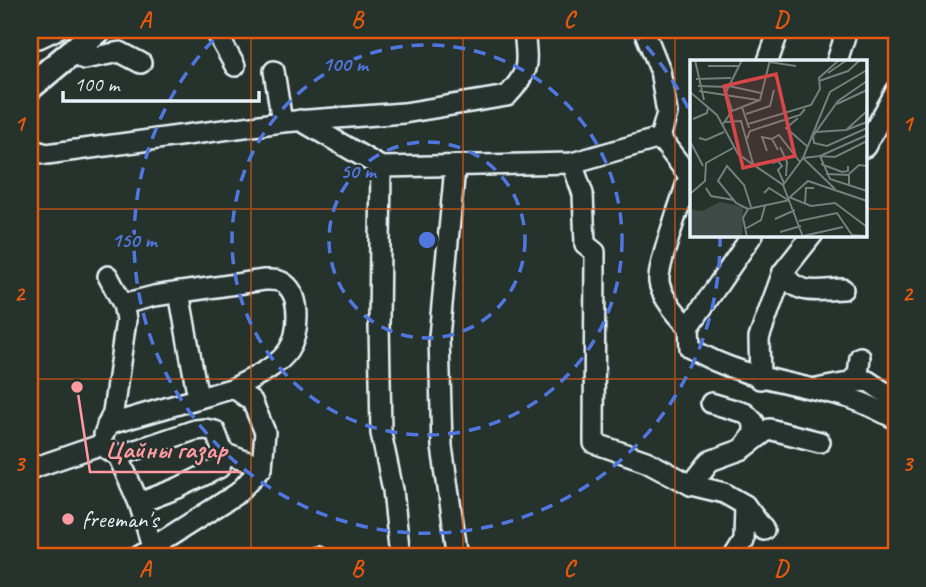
<svg xmlns="http://www.w3.org/2000/svg" width="926" height="587" viewBox="0 0 926 587" font-family="Caveat,sans-serif">
<style>
.lines{fill:none;stroke-linecap:round;stroke-linejoin:round}
.minor-casing{stroke:#e8f1f8;stroke-width:24}
.major-casing{stroke:#e8f1f8;stroke-width:30}
.minor{stroke:#26332d;stroke-width:19}
.major{stroke:#26332d;stroke-width:24}
.grid{fill:none;stroke:#e8590c;stroke-width:2;stroke-opacity:0.55}
.ring{fill:none;stroke:#5077e0;stroke-width:3.5;stroke-dasharray:12 9}
.poi-dot{fill:#ff9aa2;stroke:#26332d;stroke-width:2.5}
.labels{text-anchor:middle;dominant-baseline:central;stroke-width:5;stroke-linejoin:round;paint-order:stroke}
.poi-label{font-size:24px;fill:#e8f1f8;stroke:#26332d;text-anchor:start}
.inset-road{fill:none;stroke:#747f7e;stroke-width:2}
.view{fill:#d94647;fill-opacity:0.15;stroke:#d94647;stroke-width:3.5}
.inset-edge{fill:none;stroke:#e8f1f8;stroke-width:3.5}
.centre{fill:#5077e0;stroke:#26332d;stroke-width:3.5}
.ring-label{font-size:21px;text-anchor:middle;font-weight:bold;fill:#5077e0;stroke:#26332d;stroke-width:5;stroke-linejoin:round;paint-order:stroke}
.leader{fill:none;stroke:#ff9aa2;stroke-width:2.5}
.callout-dot{fill:#ff9aa2;stroke:#26332d;stroke-width:2.5}
.callout-label{font-size:26px;text-anchor:middle;font-weight:bold;fill:#ff9aa2;stroke:#26332d;stroke-width:5;stroke-linejoin:round;paint-order:stroke}
.neatline{fill:none;stroke:#e8590c;stroke-width:2.5}
.grid-label{font-size:23px;text-anchor:middle;font-weight:bold;fill:#e8590c}
</style>
<rect width="100%" height="100%" fill="#26332d"/>
<filter id="ink" filterUnits="userSpaceOnUse"><feTurbulence type="fractalNoise" baseFrequency=".0143" numOctaves="2"/><feDisplacementMap in="SourceGraphic" scale="14" xChannelSelector="R" yChannelSelector="G"/><feConvolveMatrix kernelMatrix="1 2 1 2 8 2 1 2 1" color-interpolation-filters="sRGB"/></filter>
<g filter="url(#ink)">
<g class="lines">
<defs>
<g id="minor">
<path d="M215,30L235,66"/>
<path d="M30,37L39,38L56,30"/>
<path d="M72,51L84,59L120,52L141,63"/>
<path d="M768,61L779,30"/>
<path d="M837,61L847,30"/>
<path d="M274,71L282,122"/>
<path d="M300,120L381,167L379,323L381,433L393,490L400,557"/>
<path d="M660,138L689,176C683,197 657,265 659,282C661,297 679,317 689,327L690,348C739,378 793,382 846,397C864,402 880,411 896,419"/>
<path d="M865,147L896,91"/>
<path d="M30,149L47,154L282,122L404,113L507,96C531,71 527,62 524,30"/>
<path d="M572,163L583,194L585,244L595,252L594,443L646,461L691,485L724,493L745,505L764,530"/>
<path d="M381,167L572,163L660,138L667,113L660,70L644,30"/>
<path d="M455,167L439,337L442,447L458,557"/>
<path d="M783,272C797,297 818,290 843,289"/>
<path d="M179,292L198,398"/>
<path d="M123,304L154,296L264,280C271,280 279,279 285,284C302,297 299,335 288,351C276,368 252,378 234,388"/>
<path d="M689,327L753,234"/>
<path d="M760,379L759,338L783,272L813,234"/>
<path d="M848,383L868,381L896,400"/>
<path d="M821,388L848,383L858,375L860,357"/>
<path d="M711,403L745,413L754,422V433L746,444"/>
<path d="M107,425L234,388L252,401L265,432L262,467L238,493L137,557"/>
<path d="M104,434L113,412L126,320L123,304L108,276"/>
<path d="M223,453L262,467"/>
<path d="M118,456L139,503L152,546"/>
<path d="M30,469L100,445L118,456L195,430L205,429L215,431C220,444 227,456 219,468L178,488L139,503"/>
<path d="M691,485L710,461L743,449L769,429L820,442"/>
<path d="M316,557H317"/>
<path d="M734,557L744,541L745,505"/>
</g>
<path id="major" d="M30,87L98,30"/>
</defs>
<use href="#minor" class="minor-casing"/>
<use href="#major" class="major-casing"/>
<use href="#minor" class="minor"/>
<use href="#major" class="major"/>
</g>
</g>
<path class="grid" d="M251,30V557M463,30V557M675,30V557M30,209H692M865,209H896M30,379H896"/>
<g class="ring">
<circle cx="427" cy="240" r="98"/>
<circle cx="427" cy="240" r="195"/>
<path d="M632 31A293 293 0 0 1 691 114M720 235A293 293 0 1 1 222 31"/>
</g>
<circle class="poi-dot" cx="68" cy="519" r="7"/>
<g class="labels">
<g class="poi-label">
<text x="82" y="519">freeman's</text>
</g>
</g>
<g transform="translate(690 60)">
<rect width="177" height="177" fill="#26332d"/>
<path d="M30,142L53,147L52,177L0,176V149L12,151Z" fill="#3e4b47"/>
<path class="inset-road" d="M5,0L14,40M79,2L106,6M18,6H49M138,13L157,0M6,19L41,18M129,21L158,11L170,0M177,21L148,41L123,76L124,83L137,86L177,68M8,26L38,27M39,26L71,33M9,31L68,40M0,32L27,55L48,94L93,125L113,177M147,44L177,30M52,47L70,40L80,0M42,51L36,32L52,0M56,54L80,46L84,30M108,58L96,68L118,87M3,59L17,53L18,47M34,62L51,61L64,107M33,64L42,51L52,47L59,68M58,64L121,45L130,29L129,18L149,0M156,70L177,62M126,72L156,70L177,51M9,78L16,80L34,72M57,79L60,71L110,55L115,49M0,81L13,106M177,81L145,97L130,96L140,119L177,131M90,87L97,102L96,116M88,90L82,79L89,75L110,102M77,91L72,77L82,79M82,103L88,101L92,106L88,110L94,123M131,104L152,112L158,111V106M136,114L159,115V126M159,114L169,105L177,106M93,125L113,98L140,32L177,10M16,128L21,136L44,140M145,129L113,98L130,96L177,75M74,133L79,128L98,140M0,134L15,121L16,103L43,88M99,137L121,146L145,143L177,167M100,137L118,121L177,141M115,143L116,128H124M58,149L46,143L28,121L37,106L54,125L61,147M85,159L105,150M109,161L147,153L162,175L177,176M55,169L71,160L75,146M90,172L111,166M113,176L153,167M57,177L53,158L58,149L100,140"/>
<path class="view" d="M86,14L105,96L53,108L34,26Z"/>
<rect width="177" height="177" class="inset-edge"/>
</g>
<circle cx="427" cy="240" r="10" class="centre"/>
<g class="ring-label">
<text x="345" y="71">100 m</text>
<text x="358" y="178">50 m</text>
<text x="134" y="247">150 m</text>
</g>
<path class="leader" d="M77 387L90 472H241"/>
<circle class="callout-dot" cx="77" cy="387" r="7"/>
<g class="callout-label">
<text x="166" y="458">Цайны газар</text>
</g>
<rect width="926" height="587" fill="none" stroke="#26332d" stroke-width="77"/>
<path d="M63 91v10h196v-10" fill="none" stroke="#e8f1f8" stroke-width="3.5"/>
<text x="74" y="91" font-size="21" fill="#e8f1f8" stroke="#26332d" stroke-width="5" paint-order="stroke">100 m</text>
<rect x="38" y="38" width="850" height="510" class="neatline"/>
<g class="grid-label">
<text x="145" y="27">A</text>
<text x="357" y="27">B</text>
<text x="569" y="27">C</text>
<text x="781" y="27">D</text>
<text x="19" y="131">1</text>
<text x="907" y="131">1</text>
<text x="19" y="301">2</text>
<text x="907" y="301">2</text>
<text x="19" y="471">3</text>
<text x="907" y="471">3</text>
<text x="145" y="576">A</text>
<text x="357" y="576">B</text>
<text x="569" y="576">C</text>
<text x="781" y="576">D</text>
</g>
</svg>
